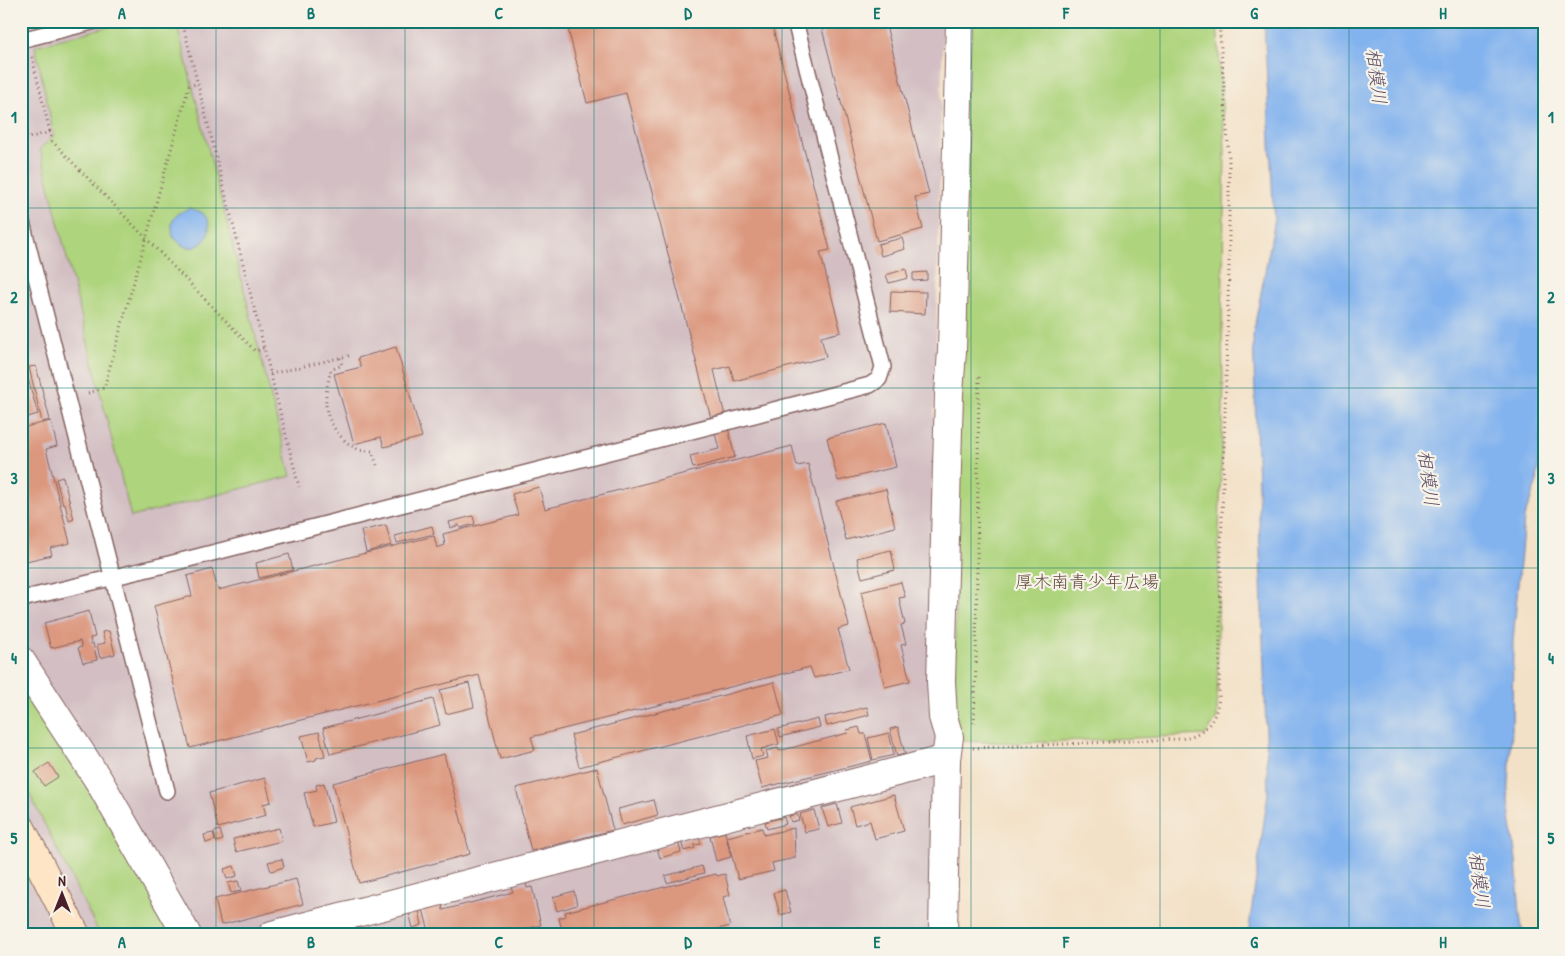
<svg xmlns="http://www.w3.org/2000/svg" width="1565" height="956" viewBox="0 0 1565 956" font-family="'Patrick Hand','Klee One',sans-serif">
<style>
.industrial{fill:#d2bec3}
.green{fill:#aed47d;stroke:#7c7a54}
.water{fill:#83b3ee;stroke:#66698c}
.building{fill:#dc987f}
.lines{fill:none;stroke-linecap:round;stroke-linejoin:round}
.lane-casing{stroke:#856362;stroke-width:18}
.street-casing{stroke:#856362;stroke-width:30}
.secondary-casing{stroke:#856362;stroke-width:30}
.path{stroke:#856362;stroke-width:3;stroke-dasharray:1 4;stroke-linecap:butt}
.lane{stroke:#fff;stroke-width:15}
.street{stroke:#fff;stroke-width:28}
.secondary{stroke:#fde5c5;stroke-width:28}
.grid{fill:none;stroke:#0f766e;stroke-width:1;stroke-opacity:0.55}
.labels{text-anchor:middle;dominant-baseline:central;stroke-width:4.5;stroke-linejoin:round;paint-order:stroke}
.park-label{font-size:18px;fill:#634c40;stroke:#f7f3e8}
.water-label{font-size:19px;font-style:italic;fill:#5b4b66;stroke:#f7f3e8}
.neatline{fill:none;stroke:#0f766e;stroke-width:2}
.grid-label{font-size:16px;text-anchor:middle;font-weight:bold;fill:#0f766e}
</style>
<rect width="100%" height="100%" fill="#f7f3e8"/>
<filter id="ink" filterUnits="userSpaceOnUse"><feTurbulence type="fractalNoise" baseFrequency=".02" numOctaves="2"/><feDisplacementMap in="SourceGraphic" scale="10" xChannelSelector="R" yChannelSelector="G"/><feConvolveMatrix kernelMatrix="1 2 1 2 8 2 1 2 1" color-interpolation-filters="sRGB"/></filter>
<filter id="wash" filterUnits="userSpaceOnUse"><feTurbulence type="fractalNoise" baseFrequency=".0096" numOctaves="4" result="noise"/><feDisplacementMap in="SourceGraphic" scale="20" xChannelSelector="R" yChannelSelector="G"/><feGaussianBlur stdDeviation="1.12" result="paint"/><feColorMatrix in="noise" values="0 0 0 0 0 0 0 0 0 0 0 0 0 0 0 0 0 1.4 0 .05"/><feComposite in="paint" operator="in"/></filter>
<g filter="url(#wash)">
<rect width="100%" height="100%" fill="#f3e1c7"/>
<path class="industrial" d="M21,21H943L928,699L936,732L934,935H21Z"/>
<g class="green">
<path d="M129,21H176L291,476L131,517L40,149L54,135L35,46Z"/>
<path d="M965,21H1217L1225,149L1222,329L1223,381L1222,382L1221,384H1224L1219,530L1217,718L1206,735L1018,743L958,741L954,696Z"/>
<path d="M21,680L160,905L174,935H100L21,777Z"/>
</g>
<g class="water">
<path d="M1264,21H1544V425L1541,432L1537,482L1524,518L1513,641L1512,729L1508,802L1516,860L1520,915L1523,935H1248L1268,793L1253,334L1274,225Z"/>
<path d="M189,208C193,210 198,210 201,212C220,226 202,256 182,245C179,243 176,239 173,237C170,219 173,216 189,208Z"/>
</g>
<g id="blocks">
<g class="building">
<path d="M566,21H771L830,250L820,252L841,332L821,337L826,357L734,381L730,366L714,370L735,457L693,468L690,456L719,449L626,93L587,103Z"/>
<path d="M820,21H885L929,194L915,197L923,229L877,241Z"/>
<path d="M902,238L905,249L881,256L878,244Z"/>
<path d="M906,269L908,278L889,283L886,275Z"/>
<path d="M927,272V280L913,281V273Z"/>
<path d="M891,291L926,292L925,314L890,312Z"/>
<path d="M21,327L26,343L21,345Z"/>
<path d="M396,347L422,437L384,447L381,437L354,444L334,374L361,367L358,358Z"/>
<path d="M21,354L38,414L21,419Z"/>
<path d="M36,366L50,420L42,422L29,367Z"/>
<path d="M51,421L57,446L46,449L70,543L50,548L52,555L22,562L21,428Z"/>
<path d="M886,423L896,467L838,481L827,438Z"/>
<path d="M792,446L797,466L808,464L849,626L838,629L849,669L814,678L810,667L531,737L535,750L500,759L479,675L190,748L154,606L192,596L187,576L212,569L218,590L434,536L437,548L445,545L443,534L518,515L512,494L539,487L545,509Z"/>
<path d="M63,477L74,519L69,521L65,504L63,505L56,479Z"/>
<path d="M886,489L895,527L846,540L836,501Z"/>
<path d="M473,516L475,524L460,528L459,525L451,528L449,522Z"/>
<path d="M386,525L391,545L366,552L361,531Z"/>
<path d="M432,526L434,534L397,543L395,536Z"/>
<path d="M891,550L895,570L862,578L857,558Z"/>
<path d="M289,554L293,570L259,578L256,563Z"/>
<path d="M901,582L905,597L899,598L905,624L901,625L906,644L901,645L910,681L885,687L861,592Z"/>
<path d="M89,611L95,637L90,638L91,644L93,643L97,660L83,663L78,648L82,647L80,641L51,648L44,623Z"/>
<path d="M109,631L115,654L100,658L97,645L105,643L102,632Z"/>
<path d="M774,682L783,715L579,767L571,735Z"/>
<path d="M469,683L474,707L446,714L440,690Z"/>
<path d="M433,699L440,725L330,754L323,728Z"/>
<path d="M867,707L869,715L827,726L825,717Z"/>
<path d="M818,719L820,727L780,737L778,729Z"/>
<path d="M859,727L861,734H865L872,761L762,788L755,761L768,758L766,751L778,748L779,751L848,733L847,730Z"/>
<path d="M898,727L905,754L897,756L890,729Z"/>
<path d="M775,729L779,744L761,749L763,756L752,759L747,736Z"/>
<path d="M319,732L325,756L316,758V760L308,762L301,736Z"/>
<path d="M889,733L894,755L873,760L868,738Z"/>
<path d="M444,754L470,854L359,883L333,783Z"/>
<path d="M49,763L58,777L44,786L35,772Z"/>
<path d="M597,768L613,830L531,851L516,788Z"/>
<path d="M265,778L271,802L263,804L266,815L218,828L209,793Z"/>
<path d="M324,783L334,822L313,827L304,793L317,790L316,785Z"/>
<path d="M894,795L904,831L875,839L870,821L855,825L850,807Z"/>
<path d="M654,800L658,815L622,825L618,809Z"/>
<path d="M837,804L842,823L828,827L822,808Z"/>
<path d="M814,810L819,829L805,832L800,814Z"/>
<path d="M797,814L799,820L791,822L789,816Z"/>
<path d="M784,817L786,824L767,829L765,822Z"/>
<path d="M279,828L282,841L236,852L233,839Z"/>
<path d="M762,828L764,835L794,828L795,858L772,863L774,871L738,879L727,837Z"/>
<path d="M220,830L223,840L216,842L214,832Z"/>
<path d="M725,832L731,857L716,861L710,836Z"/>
<path d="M213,833L215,840L206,843L204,835Z"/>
<path d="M699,837L701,844L694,845L695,848L684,851L681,841Z"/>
<path d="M678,842L681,852L660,858L657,848Z"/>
<path d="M282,859L284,867L271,871L268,862Z"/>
<path d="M234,866L237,876L227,879L224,869Z"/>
<path d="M702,866L704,873L667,883L665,876Z"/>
<path d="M716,874L717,876L725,874L730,895L723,897L730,926L694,935H563L559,918L566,916L565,912Z"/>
<path d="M296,879L303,904L221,925L215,899Z"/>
<path d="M238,881L241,891L231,893L228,883Z"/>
<path d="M526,883L527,888L532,887L541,925L503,935H430L423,909L442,904L443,910L513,892L511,887Z"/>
<path d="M785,890L791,912L780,915L774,893Z"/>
<path d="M574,891L577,905L557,911L553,897Z"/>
<path d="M419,910L422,925L413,928L409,912Z"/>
<path d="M364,928L366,935H342L341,934Z"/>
</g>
</g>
</g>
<g filter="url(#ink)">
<use href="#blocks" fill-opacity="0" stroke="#856362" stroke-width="1"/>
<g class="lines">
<defs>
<g id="lane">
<path d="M21,40L96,21"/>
<path d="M21,218L167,791"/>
<path d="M21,602L26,598L169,564L801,403L870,385L879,379L883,367L795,21"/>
</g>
<g id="street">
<path d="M21,661L99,781L187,935"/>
<path d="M272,935L946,759"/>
<path d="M943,935L946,759L949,737L943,717L941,681L949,394L952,351L960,21"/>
</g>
<path id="secondary" d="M21,828L76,935"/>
</defs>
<use href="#lane" class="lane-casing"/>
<use href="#street" class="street-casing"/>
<use href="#secondary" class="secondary-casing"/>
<g class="path">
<path d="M182,21L299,487"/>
<path d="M32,57L50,132"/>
<path d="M25,139L50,132L52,141L255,351L264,348"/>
<path d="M340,358L342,365L331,370C328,381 325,394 326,405C327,423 343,444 360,450C364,451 368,451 372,451L377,465"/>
<path d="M270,374L352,355"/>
<path d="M88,393L104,388L189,86L196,84"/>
<path d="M974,723L976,664L979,374"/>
<path d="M973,748L1181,739C1206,733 1215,723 1219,698L1221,552L1229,267V157L1219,21"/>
</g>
<use href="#lane" class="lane"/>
<use href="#street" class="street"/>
<use href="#secondary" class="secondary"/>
</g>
</g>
<path class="grid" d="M216,21V935M405,21V935M594,21V935M782,21V935M971,21V935M1160,21V935M1349,21V935M21,208H1544M21,388H1544M21,568H1544M21,748H1544"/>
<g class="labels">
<g class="park-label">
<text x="1087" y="581">厚木南青少年広場</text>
</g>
<g class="water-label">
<text transform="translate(1377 76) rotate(83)">相模川</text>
<text transform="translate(1429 478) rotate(83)">相模川</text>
<text transform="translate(1480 880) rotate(83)">相模川</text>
</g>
</g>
<rect width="1565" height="956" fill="none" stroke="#f7f3e8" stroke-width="55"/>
<g transform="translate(62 894)" stroke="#f7f3e8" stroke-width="4" paint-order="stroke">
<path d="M0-4L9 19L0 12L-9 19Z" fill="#4a1f2b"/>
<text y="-8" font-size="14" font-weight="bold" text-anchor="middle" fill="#4a1f2b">N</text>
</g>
<rect x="28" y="28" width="1510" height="900" class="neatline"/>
<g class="grid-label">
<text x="122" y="19">A</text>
<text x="311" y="19">B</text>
<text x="499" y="19">C</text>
<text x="688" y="19">D</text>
<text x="877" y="19">E</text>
<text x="1066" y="19">F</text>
<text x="1254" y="19">G</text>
<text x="1443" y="19">H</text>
<text x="14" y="123">1</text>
<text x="1551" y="123">1</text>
<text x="14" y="303">2</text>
<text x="1551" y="303">2</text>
<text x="14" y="484">3</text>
<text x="1551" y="484">3</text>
<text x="14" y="664">4</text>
<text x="1551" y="664">4</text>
<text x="14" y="844">5</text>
<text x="1551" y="844">5</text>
<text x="122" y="948">A</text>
<text x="311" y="948">B</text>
<text x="499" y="948">C</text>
<text x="688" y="948">D</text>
<text x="877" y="948">E</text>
<text x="1066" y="948">F</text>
<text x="1254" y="948">G</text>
<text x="1443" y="948">H</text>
</g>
</svg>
